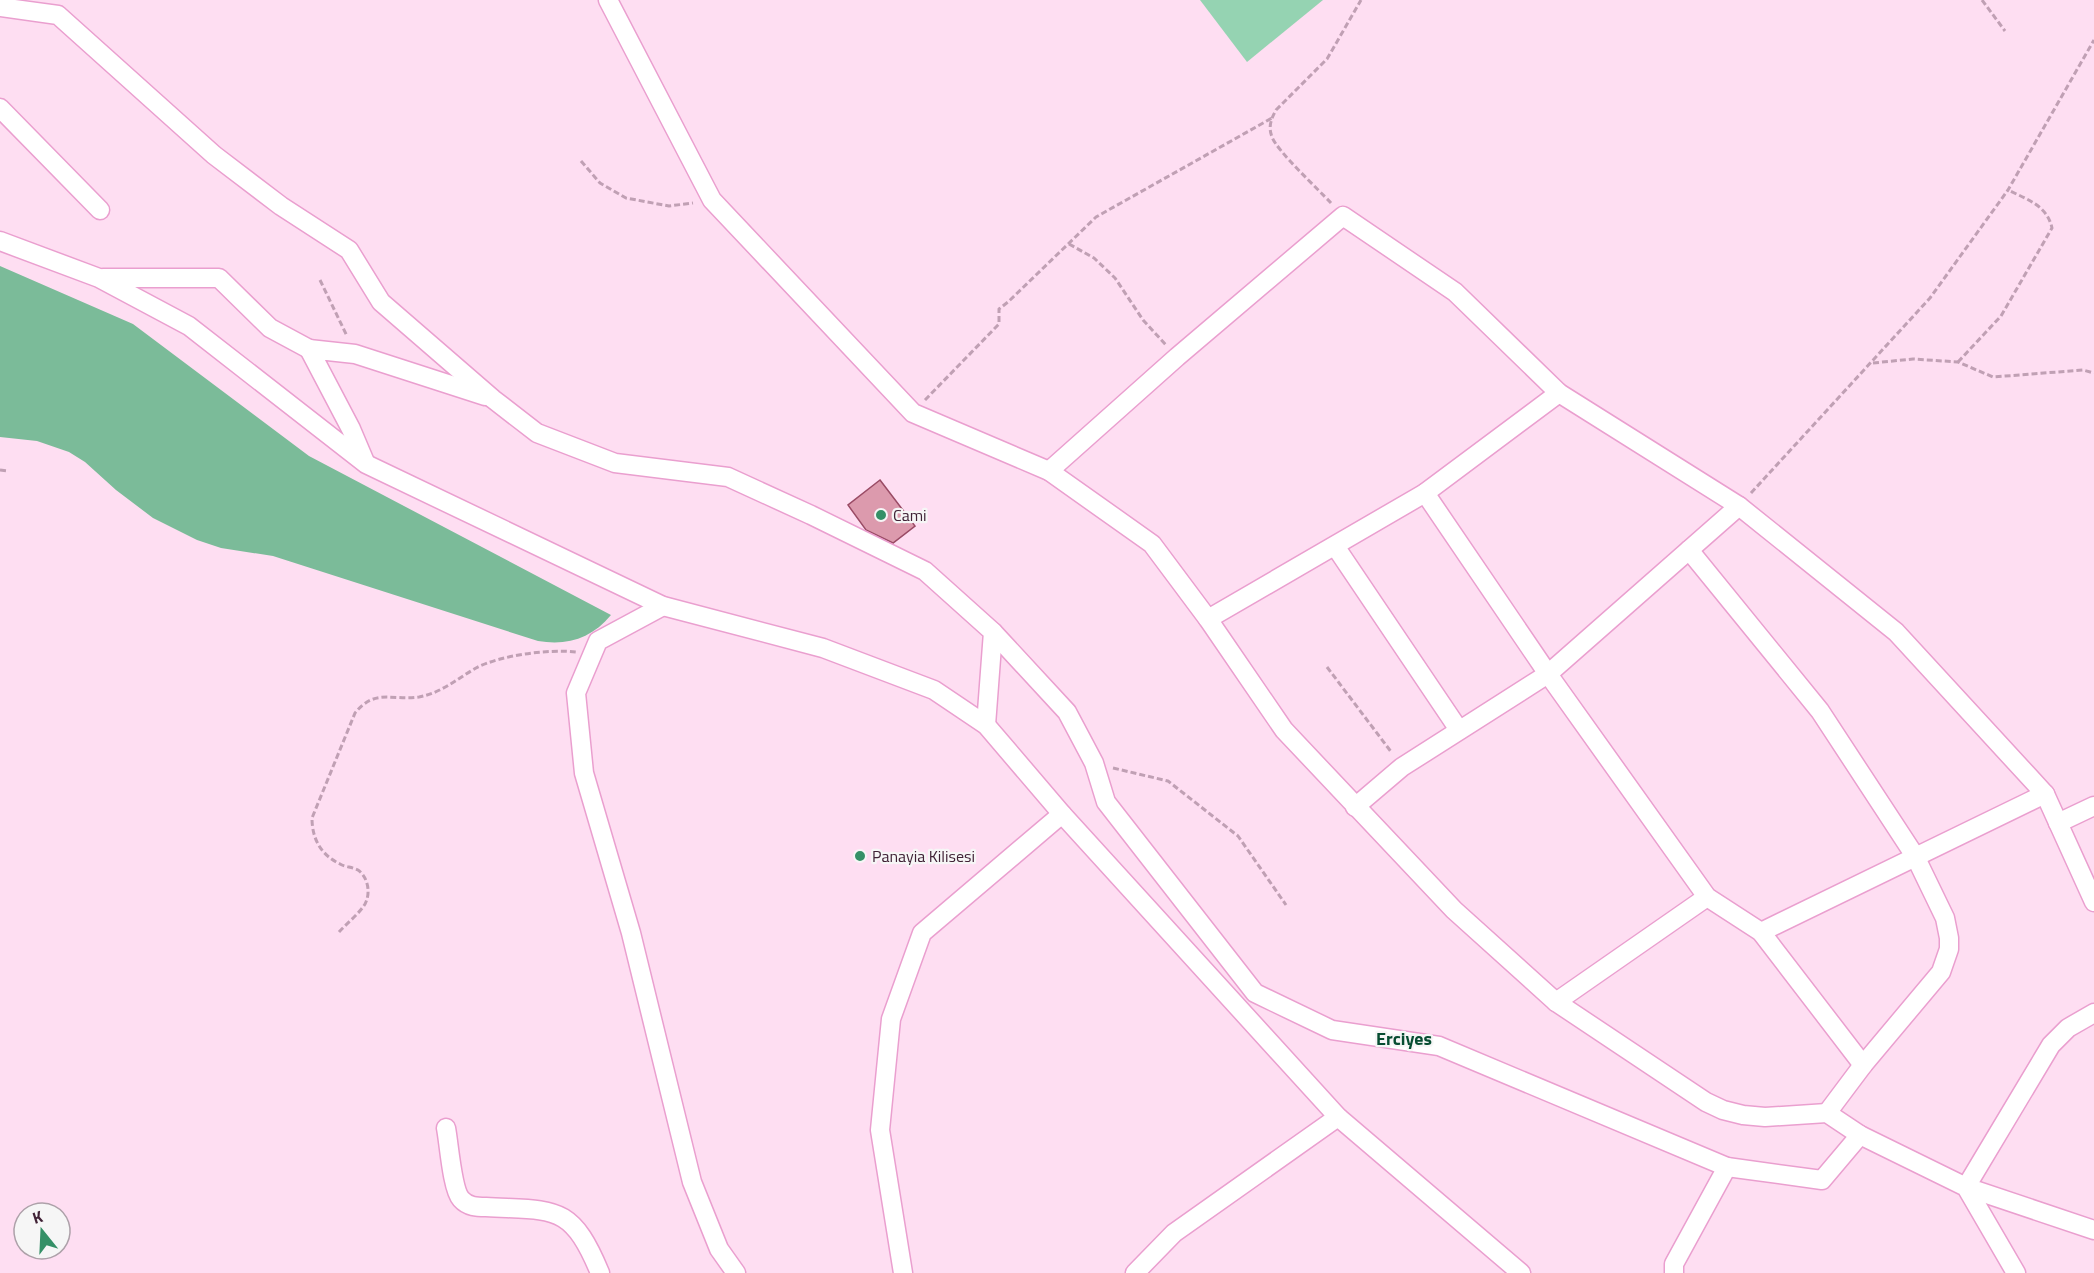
<svg xmlns="http://www.w3.org/2000/svg" width="2094" height="1273" viewBox="0 0 2094 1273" font-family="'Titillium Web',sans-serif">
<style>
.green{fill:#95d3b2}
.forest{fill:#7bbb99}
.building{fill:#dc9aad;stroke:#9a4b65;stroke-width:1.5}
.lines{fill:none;stroke-linecap:round;stroke-linejoin:round}
.minor-casing{stroke:#ea9fcf;stroke-width:21}
.path{stroke:#c0a0b4;stroke-width:3;stroke-dasharray:6 3;stroke-linecap:butt}
.minor{stroke:#fff;stroke-width:18}
.poi-dot{fill:#359067;stroke:#f6f6f6;stroke-width:2}
.labels{text-anchor:middle;dominant-baseline:central;stroke-width:4.5;stroke-linejoin:round;paint-order:stroke}
.poi-label{font-size:16px;fill:#402236;stroke:#f6f6f6;text-anchor:start}
.neighbourhood-label{font-size:18px;font-weight:bold;fill:#074d32;stroke:#f6f6f6}
</style>
<rect width="100%" height="100%" fill="#fedef2"/>
<path class="green" d="M1200,0H1323L1247,62Z"/>
<path class="forest" d="M0,266L133,324L309,456L611,615C592,638 568,646 538,641L273,556L221,548L197,540L153,518L116,490L85,462L69,452L37,441L0,437Z"/>
<path class="building" d="M880,480L915,526L893,543L866,530L848,505Z"/>
<g class="lines">
<defs>
<g id="minor">
<path d="M608,0L712,200L913,413L1049,471L1152,544L1208,619L1284,730L1454,910L1556,1002L1706,1102L1723,1110L1743,1115L1765,1117L1827,1113L1860,1135L1966,1187L2016,1273"/>
<path d="M0,7L58,15L214,155L281,206L349,250L381,302L493,399L537,433L615,463L728,477L811,515L925,571L993,632L986,725"/>
<path d="M0,108L100,210"/>
<path d="M0,241L99,278L189,326L366,464L663,606L823,648L934,690L986,725L1062,814L1338,1117L1521,1273"/>
<path d="M103,278H219L270,328L309,349"/>
<path d="M365,462L351,429L309,349L355,354L485,396"/>
<path d="M1049,471L1177,357L1343,216L1455,292L1559,393L1739,506L1896,632L2045,794L2094,902"/>
<path d="M1425,493L1548,674L1707,897L1761,932L1863,1065"/>
<path d="M1335,546L1459,730"/>
<path d="M1689,550L1820,711L1915,856L1945,918L1949,938V949L1941,972L1863,1065L1827,1113"/>
<path d="M663,606L598,641L576,693L584,773L631,933L692,1182L719,1249L736,1273"/>
<path d="M1208,619L1425,493L1559,393"/>
<path d="M993,632L1067,712L1094,763L1106,802L1255,993L1332,1030L1439,1046L1727,1167L1822,1180L1860,1135"/>
<path d="M1355,807L1402,767L1548,674L1739,506"/>
<path d="M2058,823L2094,806"/>
<path d="M1761,932L2045,794"/>
<path d="M1556,1002L1707,897"/>
<path d="M2094,1013L2068,1028L2051,1045L1966,1187L2094,1230"/>
<path d="M446,1128C449,1143 452,1189 461,1199C468,1207 477,1207 486,1207C555,1211 571,1203 600,1273"/>
<path d="M903,1273L880,1130L891,1019L922,933L1062,814"/>
<path d="M1135,1273L1174,1233L1338,1117"/>
<path d="M1674,1273V1264L1727,1167"/>
</g>
</defs>
<use href="#minor" class="minor-casing"/>
<g class="path">
<path d="M1982,0L2005,31"/>
<path d="M581,161L600,183L626,198L669,206L693,203"/>
<path d="M1331,203C1319,190 1277,151 1272,137C1268,127 1271,119 1276,110L1327,59L1361,0"/>
<path d="M1069,244L1094,258L1115,278L1143,320L1166,345"/>
<path d="M320,280L347,336"/>
<path d="M1958,362L2001,316L2052,228C2047,205 2026,199 2008,190"/>
<path d="M1873,363L1913,359L1958,362L1993,377L2083,370L2094,373"/>
<path d="M925,400L999,324V309L1008,302L1096,217L1272,118"/>
<path d="M0,470L8,471"/>
<path d="M1751,493L1930,298L2008,190L2094,40"/>
<path d="M1327,667L1392,753"/>
<path d="M1113,768L1168,781L1238,836L1286,905"/>
<path d="M339,932C347,923 359,914 365,904C371,893 368,877 358,870C352,867 345,867 340,864C321,855 312,839 312,818L355,713C375,688 393,701 419,697C441,693 457,679 476,668C501,655 548,649 576,652"/>
</g>
<use href="#minor" class="minor"/>
</g>
<g class="poi-dot">
<circle cx="881" cy="515" r="6"/>
<circle cx="860" cy="856" r="6"/>
</g>
<g class="labels">
<g class="poi-label">
<text x="893" y="515">Cami</text>
<text x="872" y="856">Panayia Kilisesi</text>
</g>
<g class="neighbourhood-label">
<text x="1404" y="1038">Erciyes</text>
</g>
</g>
<g transform="translate(42 1231) rotate(342)"><circle r="28" fill="#f6f6f6" stroke="#ada1a9" stroke-width="1.5"/>
<path d="M0-4.5L10 22L0 15L-10 22Z" fill="#359067"/>
<text y="-9" font-size="16" font-weight="bold" text-anchor="middle" fill="#402236">K</text>
</g>
</svg>
